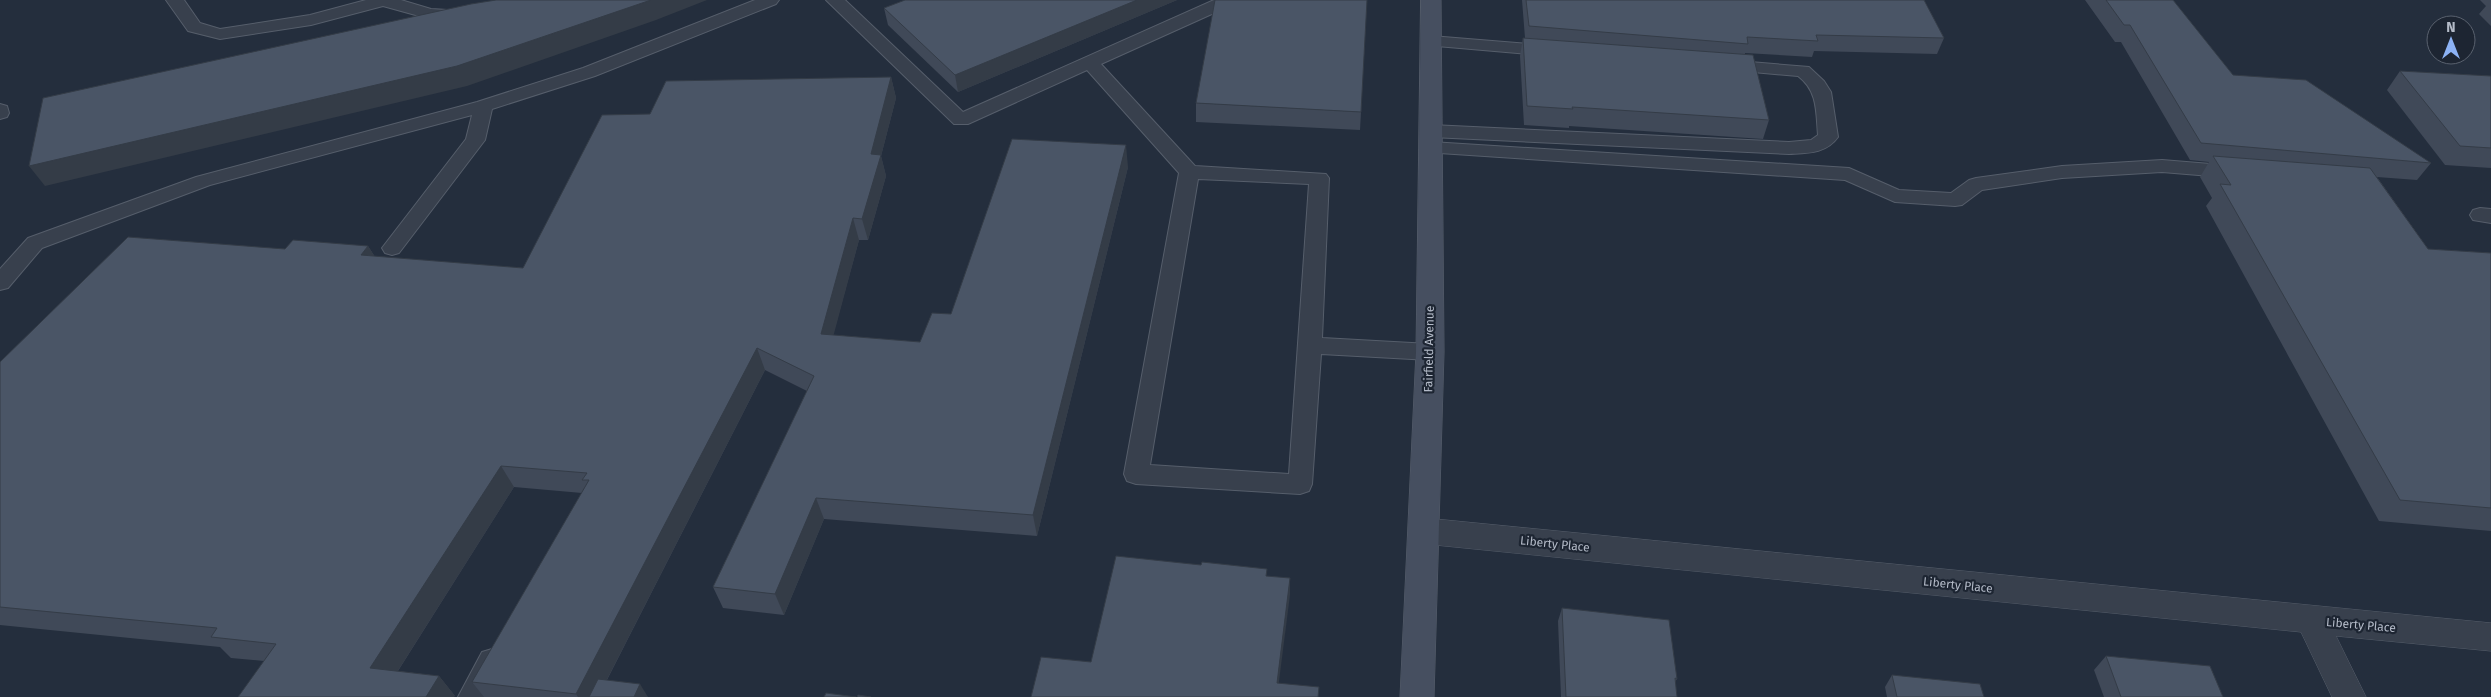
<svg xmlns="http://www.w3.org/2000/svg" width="2491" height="697" viewBox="0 0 2491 697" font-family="'Fira Sans',sans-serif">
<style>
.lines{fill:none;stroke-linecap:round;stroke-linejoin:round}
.lane-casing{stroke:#565e6b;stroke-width:2}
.street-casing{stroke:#565e6b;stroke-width:1}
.secondary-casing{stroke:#565e6b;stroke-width:1}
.lane{fill:#38404d;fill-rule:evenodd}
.street{fill:#38404d;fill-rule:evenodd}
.secondary{fill:#464f60;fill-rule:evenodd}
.wall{fill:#404958}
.shaded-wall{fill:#343c47}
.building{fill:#4a5566;stroke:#343c47}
.labels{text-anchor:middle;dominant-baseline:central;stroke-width:4.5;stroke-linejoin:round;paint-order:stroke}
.street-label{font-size:12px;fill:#b4bbc8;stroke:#1d2532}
</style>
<rect width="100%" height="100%" fill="#242e3d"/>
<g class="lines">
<defs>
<g id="lane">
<path d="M166,0H184L200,23L220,29L310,15L366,0H401L431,9L464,11L467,15L464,19H430L383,6L311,25L220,39L188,31Z"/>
<path d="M755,0H779L776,4L595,76L492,109L485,140L399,253L392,255L385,253L382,248L466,139L472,115L210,185L42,248L8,288L0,290V269L28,238L196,177L477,102L583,68Z"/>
<path d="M826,0H845L963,112L1214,0H1237L1234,4L1101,64L1195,166L1326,174L1329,178L1322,338L1430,344L1438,346L1441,352L1438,358L1430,360L1321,354L1312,484L1309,491L1300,494L1136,484L1127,481L1124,474L1179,173L1087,70L968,124H954ZM1198,179L1309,184L1289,474L1150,465Z"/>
<path d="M1431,36L1552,46L1558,47L1561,51L1558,55L1552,56L1425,45L1422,41L1425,37Z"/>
<path d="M1726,60L1809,67L1824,81L1831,92L1838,137C1826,154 1807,153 1789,154L1431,137L1424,135L1421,131L1424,127L1431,125L1789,142L1811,140L1818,135C1816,112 1818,91 1798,76L1720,69L1717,65L1720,61Z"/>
<path d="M0,104L7,106L9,113L7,117L0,119Z"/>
<path d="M1431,142L1849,168L1899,190L1951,193L1969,180L1976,178L2062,166L2162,160L2235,166L2242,168L2245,172L2242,176L2235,178L2162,172L2062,178L1982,190L1962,205L1955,206L1895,202L1845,180L1424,152L1421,148L1424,144Z"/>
<path d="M2480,208L2491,209V223L2473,220L2470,215L2473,210Z"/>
<path d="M492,649L502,652L506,661L487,697H458L482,652Z"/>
</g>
<path id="street" d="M1425,518L2491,623V651L2336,636L2366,697H2332L2301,632L1425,544L1414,540L1409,531L1414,522Z"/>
<path id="secondary" d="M1421,0H1441L1444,352L1434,697H1400L1416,352Z"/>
</defs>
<use href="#lane" class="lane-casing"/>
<use href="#street" class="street-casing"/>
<use href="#secondary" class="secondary-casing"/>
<use href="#lane" class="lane"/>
<use href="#street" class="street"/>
<use href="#secondary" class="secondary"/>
</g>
<g class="wall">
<path d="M1177,0L958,92L888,25L884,8Z"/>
<path d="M1522,0H1924L1944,38L1937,54L1814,51L1812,57L1745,53V54L1769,120L1763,139L1569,126V128L1524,125L1520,56L1523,38H1525Z"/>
<path d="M2085,0H2173L2233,75L2431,163L2417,180L2377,177L2428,249L2491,253V531L2379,521L2206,206L2212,198L2200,177L2209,162L2190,160L2121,42H2115Z"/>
<path d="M2480,0H2491V26L2479,14L2486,6Z"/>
<path d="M2400,71L2491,76V168L2445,165L2387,90Z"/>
<path d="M891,77L896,98L881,156L886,176L868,240H859L833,335L920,342L951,314L1128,167L1037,536L824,519L784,615L723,608L713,587L807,391L765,370L607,680L648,697H484L472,682L582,493L514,487L398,671L439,676L455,696L264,661L231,658L220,647L0,625V362L285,249L368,246L375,257L523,268L650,114Z"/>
<path d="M1196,103L1361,112L1360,130L1196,122Z"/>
<path d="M1562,608L1677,679L1675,682L1677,697H1561L1558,621Z"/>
<path d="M2106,656L2223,697H2104L2094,670Z"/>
<path d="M1892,675L1984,697H1887L1885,687Z"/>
</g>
<g class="shaded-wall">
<path d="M651,0H707L656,20L467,86L45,186L29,166Z"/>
<path d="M1137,0H1177L958,92L955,75Z"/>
<path d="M891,77L896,98L881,156L886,176L868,240L862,219L871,154Z"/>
<path d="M1126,145L1128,167L1037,536L1033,515Z"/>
<path d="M853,218L859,240L828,356L821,334Z"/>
<path d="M368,246L382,268L361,255Z"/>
<path d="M757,348L765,370L598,697H578L576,694Z"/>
<path d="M501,466L514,487L387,688L370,668Z"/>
<path d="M816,498L824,519L784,615L775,594Z"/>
<path d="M1290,578V595L1277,697V683Z"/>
<path d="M439,676L455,696L454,697H426Z"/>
<path d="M640,684L648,697H634Z"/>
</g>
<g class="building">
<path d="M496,0H651L457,66L29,166L43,98L471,4Z"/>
<path d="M905,0H1137L955,75L884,8Z"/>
<path d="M1215,0H1367L1361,112L1196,103Z"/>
<path d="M1526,0H1924L1944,38L1816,35L1818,41L1747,37L1748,44L1529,26Z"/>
<path d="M2106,0H2173L2233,75L2306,80L2431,163L2201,143L2130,25H2124Z"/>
<path d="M1523,38L1753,55L1769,120L1572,107L1573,109L1527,106Z"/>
<path d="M2400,71L2491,76V148L2460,146Z"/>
<path d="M891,77L871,154L881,155L862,219L853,218L821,334L920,342L932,313L951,314L1012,139L1126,145L1033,515L816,498L775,594L713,587L814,376L757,348L576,694L472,682L589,480H582L587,473L501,466L370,668L439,676L426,697H238L276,644L211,637L217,628L0,607V362L128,237L285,249L293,240L368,246L361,255L523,268L602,115L650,114L666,81Z"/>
<path d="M2213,156L2370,168L2428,249L2491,253V508L2400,500L2220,184L2231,185Z"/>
<path d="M1116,556L1201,565L1202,562L1267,569L1266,576L1290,578L1277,683L1319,687L1318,697H1031L1041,657L1091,662Z"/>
<path d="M1562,608L1669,620L1677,679L1675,678L1677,697H1566Z"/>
<path d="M2106,656L2210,666L2223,697H2121Z"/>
<path d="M1892,675L1980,684L1984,697H1897Z"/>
<path d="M598,679L640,684L634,697H589Z"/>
<path d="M826,693L856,697H824Z"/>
<path d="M858,695L871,697H857Z"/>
</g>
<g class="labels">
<g class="street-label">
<text transform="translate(1429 349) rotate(-89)">Fairfield Avenue</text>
<text transform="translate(1555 544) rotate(6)">Liberty Place</text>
<text transform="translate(1958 585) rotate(6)">Liberty Place</text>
<text transform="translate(2361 625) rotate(5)">Liberty Place</text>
</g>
</g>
<g transform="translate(2451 40)"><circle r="24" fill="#1d2532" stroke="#59616e"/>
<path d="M0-4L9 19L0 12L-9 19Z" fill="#8cb2f5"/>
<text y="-8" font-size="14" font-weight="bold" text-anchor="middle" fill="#b4bbc8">N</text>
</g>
</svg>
